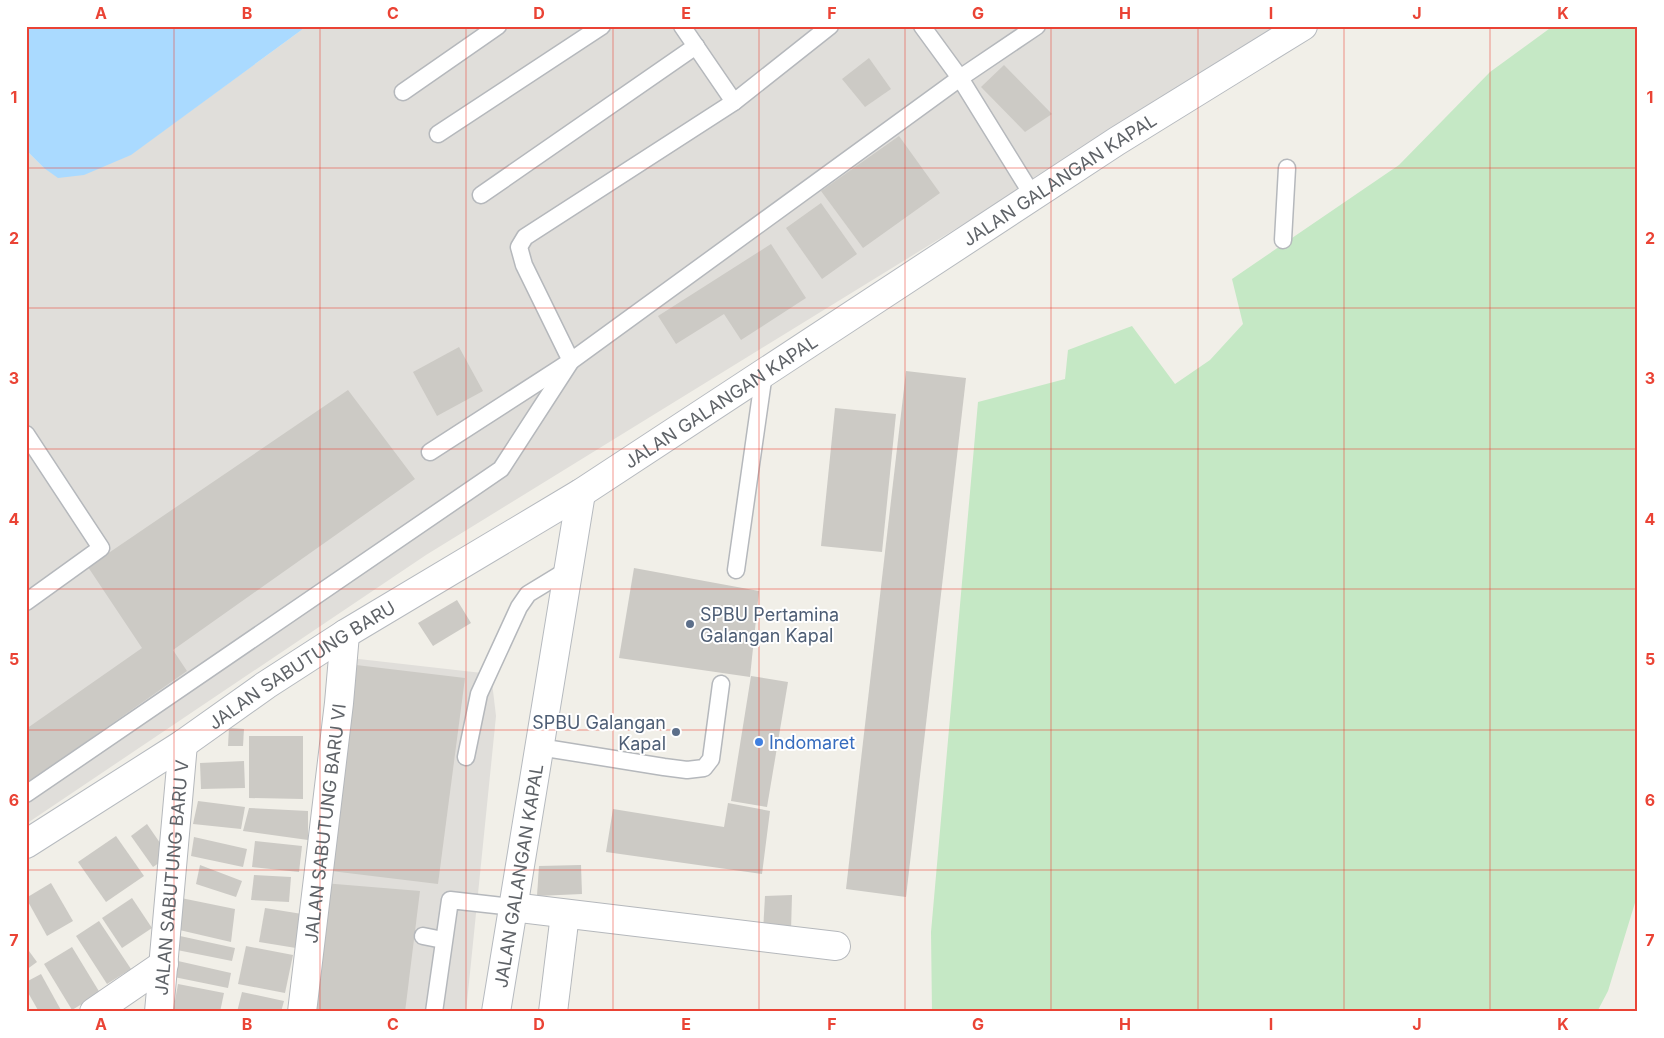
<svg xmlns="http://www.w3.org/2000/svg" width="1664" height="1038" viewBox="0 0 1664 1038" font-family="Inter,sans-serif">
<style>
.industrial{fill:#e0deda}
.green{fill:#c5e8c5}
.water{fill:#aadaff}
.building{fill:#cccac5}
.lines{fill:none;stroke-linecap:round;stroke-linejoin:round}
.lane-casing{stroke:#b5b8bc;stroke-width:19}
.street-casing{stroke:#b5b8bc;stroke-width:30}
.secondary-casing{stroke:#b6babf;stroke-width:30}
.lane{stroke:#fff;stroke-width:16}
.street{stroke:#fff;stroke-width:28}
.secondary{stroke:#fff;stroke-width:28}
.grid{fill:none;stroke:#ea4335;stroke-width:1;stroke-opacity:0.55}
.service-dot{fill:#5c6f8a;stroke:#fff;stroke-width:2}
.shop-dot{fill:#3f7fe0;stroke:#fff;stroke-width:2}
.labels{text-anchor:middle;dominant-baseline:central;stroke-width:4;stroke-linejoin:round;paint-order:stroke}
.street-label{font-size:18px;fill:#5f6368;stroke:#fff}
.service-label{font-size:18px;fill:#4e5e75;stroke:#fff;text-anchor:start}
.shop-label{font-size:18px;fill:#366cbe;stroke:#fff;text-anchor:start}
.neatline{fill:none;stroke:#ea4335;stroke-width:2}
.grid-label{font-size:16px;text-anchor:middle;font-weight:bold;fill:#ea4335}
</style>
<rect width="100%" height="100%" fill="#f1efe8"/>
<g class="industrial">
<path d="M307,26H1285L426,555L26,824V150L44,168L130,155Z"/>
<path d="M350,658L491,674L496,716L466,1012H304Z"/>
</g>
<path class="green" d="M1553,26H1638V893L1608,991L1597,1012H932L931,932L978,402L1065,379L1068,350L1132,326L1175,384L1210,360L1243,324L1232,279L1399,165L1490,72Z"/>
<path class="water" d="M26,26H307L131,155L84,175L58,178L44,168L26,150Z"/>
<g class="building">
<path d="M869,58L891,89L865,107L842,79Z"/>
<path d="M1004,65L1052,114L1025,132L981,87Z"/>
<path d="M899,136L940,193L863,248L821,191Z"/>
<path d="M821,203L857,254L822,279L786,228Z"/>
<path d="M771,244L806,298L741,340L724,314L676,344L658,316Z"/>
<path d="M459,347L483,391L437,416L413,372Z"/>
<path d="M906,371L966,378L906,897L846,889Z"/>
<path d="M348,390L415,479L173,650L187,671L26,784V729L142,648L88,567Z"/>
<path d="M835,408L896,414L882,552L821,546Z"/>
<path d="M634,568L759,591L750,677L619,658Z"/>
<path d="M457,600L471,623L433,646L418,623Z"/>
<path d="M356,665L465,678L438,884L331,871Z"/>
<path d="M751,676L788,682L767,807L731,801Z"/>
<path d="M229,728L244,729L243,746H228Z"/>
<path d="M249,736H303V799L249,798Z"/>
<path d="M244,761L245,788L201,789L200,763Z"/>
<path d="M198,801L245,807L241,829L193,824Z"/>
<path d="M728,803L770,811L762,874L606,852L613,809L724,827Z"/>
<path d="M249,808L308,811V840L243,831Z"/>
<path d="M147,824L169,856L153,867L131,836Z"/>
<path d="M116,836L144,876L106,902L78,862Z"/>
<path d="M194,837L247,849L243,867L191,856Z"/>
<path d="M255,841L302,846L299,872L252,867Z"/>
<path d="M200,865L242,881L236,897L196,884Z"/>
<path d="M581,865L582,894L537,896L539,866Z"/>
<path d="M254,875L291,877L289,902L251,900Z"/>
<path d="M51,883L73,921L47,936L26,898Z"/>
<path d="M323,883L420,891L405,1012H307Z"/>
<path d="M792,895L791,931L763,932L765,896Z"/>
<path d="M132,898L152,928L122,948L102,918Z"/>
<path d="M181,898L235,909L231,942L175,929Z"/>
<path d="M265,908L302,914L296,948L259,942Z"/>
<path d="M99,921L131,969L107,984L76,936Z"/>
<path d="M180,936L235,948L232,961L177,950Z"/>
<path d="M246,946L293,955L285,993L238,984Z"/>
<path d="M26,947L37,962L26,970Z"/>
<path d="M72,947L100,993L72,1010L44,964Z"/>
<path d="M178,961L231,973L228,988L174,977Z"/>
<path d="M41,974L62,1012H39L26,989V982Z"/>
<path d="M178,984L224,993L220,1012H173Z"/>
<path d="M242,992L284,1001L281,1012H237Z"/>
</g>
<g class="lines">
<defs>
<g id="lane">
<path d="M682,26L734,102"/>
<path d="M922,26L960,78L1033,196"/>
<path d="M403,92L498,26"/>
<path d="M438,134L602,26"/>
<path d="M481,195L696,46"/>
<path d="M1283,240L1287,168"/>
<path d="M26,434L101,548L26,602"/>
<path d="M430,452L571,361L524,265L519,247L525,237L734,102L830,26"/>
<path d="M736,570L764,373"/>
<path d="M539,747L664,767L687,770L704,768L711,759L721,684"/>
<path d="M466,757L479,694L519,607L528,594L569,569"/>
<path d="M26,794L501,469L571,361L960,78L1037,26"/>
<path d="M423,936L443,940"/>
<path d="M434,1012L450,900L512,907"/>
</g>
<g id="street">
<path d="M512,907L836,946"/>
<path d="M94,1012L164,964"/>
<path id="s1" d="M159,1012L183,744"/>
<path id="s2" d="M302,1012L339,703L345,634"/>
<path d="M553,1012L565,914"/>
</g>
<g id="secondary">
<path id="s3" d="M26,844L183,744L266,685L345,634L581,493L1117,141L1303,26"/>
<path id="s4" d="M496,1012L581,493"/>
</g>
</defs>
<use href="#lane" class="lane-casing"/>
<use href="#street" class="street-casing"/>
<use href="#secondary" class="secondary-casing"/>
<use href="#lane" class="lane"/>
<use href="#street" class="street"/>
<use href="#secondary" class="secondary"/>
</g>
<path class="grid" d="M174,26V1012M320,26V1012M466,26V1012M613,26V1012M759,26V1012M905,26V1012M1051,26V1012M1198,26V1012M1344,26V1012M1490,26V1012M26,168H1638M26,308H1638M26,449H1638M26,589H1638M26,730H1638M26,870H1638"/>
<g class="service-dot">
<circle cx="690" cy="624" r="5"/>
<circle cx="676" cy="732" r="5"/>
</g>
<circle class="shop-dot" cx="759" cy="742" r="5"/>
<g class="labels">
<g class="street-label">
<text stroke="none"><textPath href="#s3" startOffset="1229">JALAN GALANGAN KAPAL</textPath></text>
<text stroke="none"><textPath href="#s3" startOffset="824">JALAN GALANGAN KAPAL</textPath></text>
<text stroke="none"><textPath href="#s3" startOffset="329">JALAN SABUTUNG BARU</textPath></text>
<text stroke="none"><textPath href="#s2" startOffset="190">JALAN SABUTUNG BARU VI</textPath></text>
<text stroke="none"><textPath href="#s4" startOffset="138">JALAN GALANGAN KAPAL</textPath></text>
<text stroke="none"><textPath href="#s1" startOffset="135">JALAN SABUTUNG BARU V</textPath></text>
</g>
<g class="service-label">
<text x="700" y="614">SPBU Pertamina<tspan x="700" dy="21">Galangan Kapal</tspan></text>
<text x="666" y="722" text-anchor="end">SPBU Galangan<tspan x="666" dy="21">Kapal</tspan></text>
</g>
<g class="shop-label">
<text x="769" y="742">Indomaret</text>
</g>
</g>
<rect width="1664" height="1038" fill="none" stroke="#ffffff" stroke-width="55"/>
<rect x="28" y="28" width="1608" height="982" class="neatline"/>
<g class="grid-label">
<text x="101" y="19">A</text>
<text x="247" y="19">B</text>
<text x="393" y="19">C</text>
<text x="539" y="19">D</text>
<text x="686" y="19">E</text>
<text x="832" y="19">F</text>
<text x="978" y="19">G</text>
<text x="1125" y="19">H</text>
<text x="1271" y="19">I</text>
<text x="1417" y="19">J</text>
<text x="1563" y="19">K</text>
<text x="14" y="103">1</text>
<text x="1650" y="103">1</text>
<text x="14" y="244">2</text>
<text x="1650" y="244">2</text>
<text x="14" y="384">3</text>
<text x="1650" y="384">3</text>
<text x="14" y="525">4</text>
<text x="1650" y="525">4</text>
<text x="14" y="665">5</text>
<text x="1650" y="665">5</text>
<text x="14" y="806">6</text>
<text x="1650" y="806">6</text>
<text x="14" y="946">7</text>
<text x="1650" y="946">7</text>
<text x="101" y="1030">A</text>
<text x="247" y="1030">B</text>
<text x="393" y="1030">C</text>
<text x="539" y="1030">D</text>
<text x="686" y="1030">E</text>
<text x="832" y="1030">F</text>
<text x="978" y="1030">G</text>
<text x="1125" y="1030">H</text>
<text x="1271" y="1030">I</text>
<text x="1417" y="1030">J</text>
<text x="1563" y="1030">K</text>
</g>
</svg>
